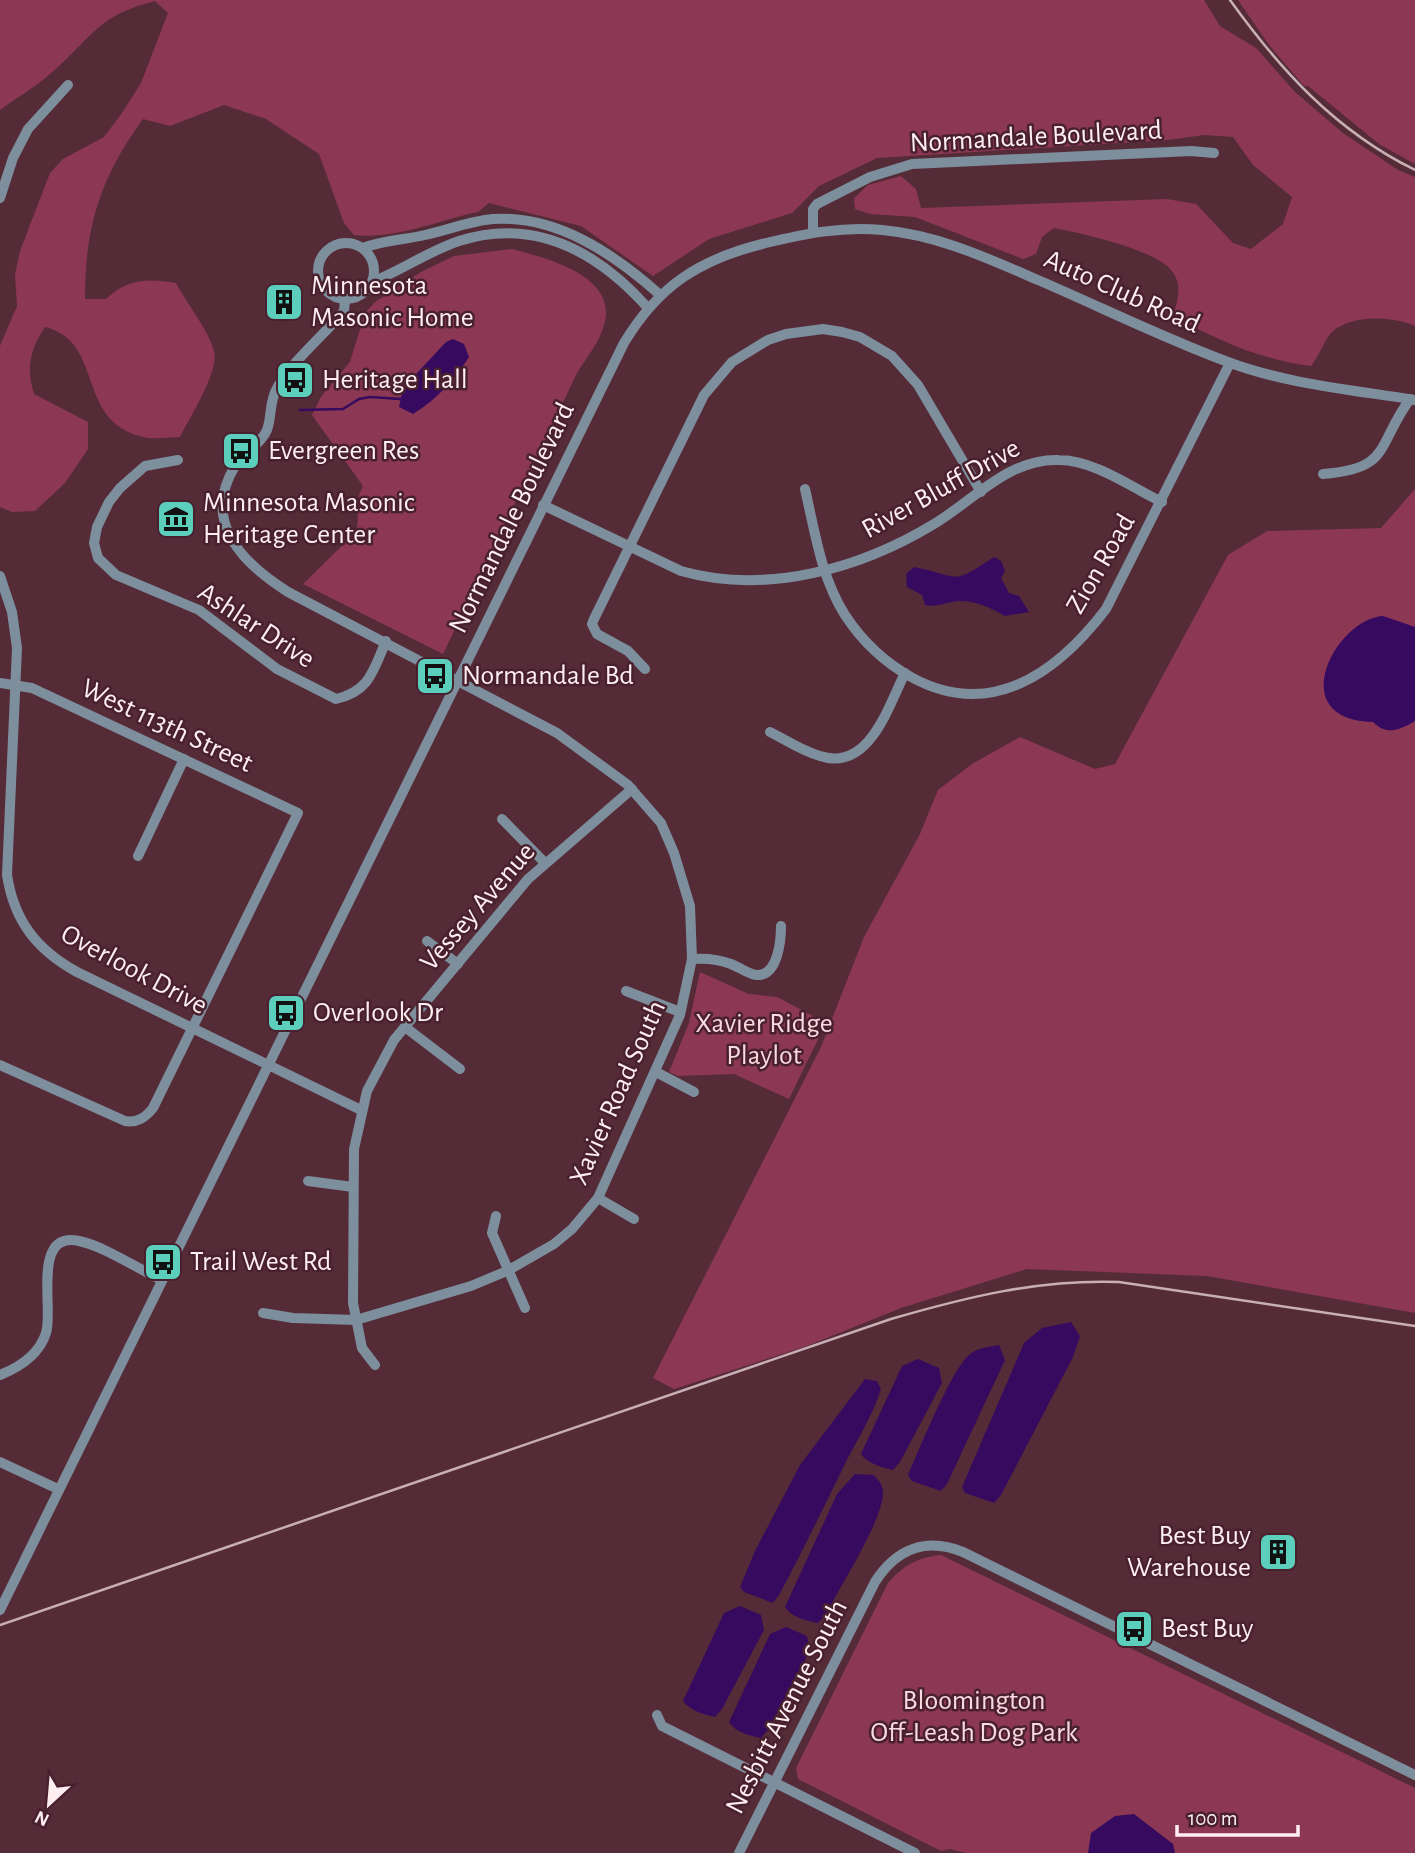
<svg xmlns="http://www.w3.org/2000/svg" width="1415" height="1853" viewBox="0 0 1415 1853" font-family="'Alegreya Sans',sans-serif">
<style>
.green{fill:#8c3855}
.water{fill:#360a5e}
.lines{fill:none;stroke-linecap:round;stroke-linejoin:round}
.stream{stroke:#360a5e;stroke-width:2.5}
.minor{stroke:#7d8e9c;stroke-width:10}
.rail{stroke:#c7afb5;stroke-width:2.5}
.labels{text-anchor:middle;dominant-baseline:central;stroke-width:5;stroke-linejoin:round;paint-order:stroke}
.street-label{font-size:28px;fill:#feeef1;stroke:#49212e}
.poi-label{font-size:28px;fill:#feeef1;stroke:#49212e;text-anchor:start}
.park-label{font-size:28px;fill:#fbd9e1;stroke:#49212e}
</style>
<rect width="100%" height="100%" fill="#552b38"/>
<g class="green">
<path d="M0,0H1204L1220,26L1256,48L1295,92L1343,133L1398,170L1415,177V326C1392,316 1351,314 1331,333C1326,338 1319,356 1311,366C1258,359 1220,341 1173,316C1178,300 1183,284 1171,270C1154,249 1080,233 1054,228L1042,237L1036,254L1023,259L915,217L870,214L855,209L854,198L868,185L901,176L916,189L921,208L1167,199L1196,204L1233,243L1251,249L1283,224L1292,197L1253,165L1233,137L1204,135L1168,140L877,158L819,186L792,213L709,239L653,276L581,226L489,203L478,212C439,220 394,240 354,235L344,223L319,154L266,119L224,105L170,126L143,119C100,178 85,227 85,299H106C127,279 148,278 176,283C187,304 208,329 214,351C219,372 190,417 180,437C170,437 158,439 148,438C73,425 107,342 45,327C30,349 26,369 34,394L88,422V449L65,483L35,511L12,512L0,507V346L17,306L15,274L20,251L50,173L63,159L104,137L122,113L141,83L168,13L155,1C95,16 92,39 49,75C34,88 16,98 0,110Z"/>
<path d="M1238,0H1415V164L1379,144L1308,86H1304L1269,45Z"/>
<path d="M512,249C549,259 624,277 602,331C597,345 585,360 577,373L443,654L303,584L357,531L359,495L363,486L312,415L321,397L350,362L365,313L375,302L421,272L454,256Z"/>
<path d="M1415,489V1313L1207,1276L1027,1269L901,1308L807,1346L674,1389L653,1378L821,1047L864,937L920,834L938,790L972,764L1020,737L1095,769L1115,764L1228,555L1267,531L1381,528Z"/>
<path d="M700,972L749,994L777,997L826,1023L789,1099L734,1074L678,1076L669,1072L689,1023Z"/>
<path d="M941,1555L1415,1788V1853H965L950,1849L941,1851L798,1779L796,1768L888,1583C905,1564 917,1558 941,1555Z"/>
</g>
<g class="water">
<path d="M453,339L464,344L469,357C454,380 436,400 413,414L399,407L403,388L446,342Z"/>
<path d="M994,557L1001,561L1005,571L1001,578L1009,593L1019,596L1029,612L1005,616C991,608 977,601 960,601C948,601 938,608 925,605L922,595L907,587L906,574L914,567C963,577 950,586 994,557Z"/>
<path d="M1383,616L1415,627V721C1399,730 1387,736 1373,722C1283,720 1335,619 1383,616Z"/>
<path d="M1071,1322L1080,1336L1073,1357L1001,1495L994,1503L965,1493L962,1487L1024,1343L1042,1328Z"/>
<path d="M999,1345L1005,1360L947,1484L941,1491L912,1481L908,1475C919,1450 950,1373 968,1356C976,1348 988,1347 999,1345Z"/>
<path d="M918,1359L939,1368L942,1383L900,1462L893,1470C883,1468 867,1463 861,1454L902,1366Z"/>
<path d="M865,1379L877,1381L881,1389C872,1418 856,1441 843,1468C822,1510 802,1553 779,1595L773,1603L744,1592L740,1587L755,1551L800,1465Z"/>
<path d="M855,1474L874,1475C880,1482 883,1485 883,1495C881,1523 839,1588 825,1616L818,1623C807,1621 791,1617 785,1607L837,1494Z"/>
<path d="M740,1606L761,1615L764,1630L722,1709L715,1717C705,1715 689,1710 683,1701L724,1613Z"/>
<path d="M786,1627L807,1636L810,1651L768,1730L761,1738C750,1736 735,1732 729,1722L770,1634Z"/>
<path d="M1134,1814L1173,1844L1175,1853H1088L1091,1833L1115,1816Z"/>
</g>
<g class="lines">
<path class="stream" d="M300,410L343,409L359,399L370,397L401,399"/>
<g class="minor">
<path d="M0,198L13,158L28,129L68,85"/>
<path d="M813,232V209L817,204L870,177L912,164L1191,151L1214,153"/>
<circle cx="346" cy="271" r="28"/>
<path d="M363,248C383,240 404,240 425,235C448,230 470,221 493,219C557,215 614,254 659,294"/>
<path d="M372,282C402,270 429,251 459,241C535,217 598,252 648,308"/>
<path d="M178,460L145,466L120,488L109,502L97,527L94,543L98,558L116,575L199,610L277,669L336,699C370,691 373,671 386,641"/>
<path d="M1323,474C1391,469 1376,446 1410,399"/>
<path d="M805,489C815,532 821,577 845,615C862,641 884,662 911,677C991,721 1057,673 1106,609L1230,363"/>
<path d="M543,505L681,571C766,595 860,569 934,524C974,500 1009,458 1059,460C1094,460 1131,487 1162,502"/>
<path d="M0,576L12,612L17,648L7,875C14,921 37,950 77,972L361,1110"/>
<path d="M645,669L628,651L597,634L592,624L594,619L704,395L732,362L768,340L786,334L823,329L842,332L860,337L892,356L918,385L981,492"/>
<path d="M0,683L32,688L298,813L153,1108C145,1118 137,1123 125,1121L0,1065"/>
<path d="M770,732C786,740 802,751 820,756C869,772 888,707 905,673"/>
<path d="M502,819L545,863"/>
<path d="M138,856L184,759"/>
<path d="M427,941L458,964"/>
<path d="M692,959C706,958 718,959 731,964C739,967 748,974 756,975C778,977 781,940 781,926"/>
<path d="M626,991L680,1012"/>
<path d="M405,1027L460,1069"/>
<path d="M656,1072L694,1092"/>
<path d="M308,1181L353,1187"/>
<path d="M598,1198L634,1219"/>
<path d="M496,1216L492,1233L525,1308"/>
<path d="M263,1313L293,1318L356,1320L471,1286L507,1271L554,1244L572,1229L598,1198L680,1015L692,959L690,906L674,853L661,823L628,785L557,733L288,592C242,563 201,522 235,466C243,453 262,443 267,430C272,417 269,401 277,388C293,360 323,336 344,311L345,300"/>
<path d="M375,1365L362,1348L353,1303L354,1149L367,1091L394,1040L528,879L632,789"/>
<path d="M0,1375C20,1367 39,1355 46,1333C54,1309 31,1231 79,1241C104,1246 138,1269 162,1280"/>
<path d="M0,1462L58,1489"/>
<path d="M0,1610L624,343C659,285 700,259 766,243C804,234 842,226 882,230C938,235 987,258 1038,280C1101,307 1163,338 1228,362C1286,384 1354,390 1415,400"/>
<path d="M657,1715L662,1726L915,1853"/>
<path d="M739,1853L875,1582C896,1549 926,1537 963,1552L1415,1775"/>
</g>
<g class="rail">
<path d="M1230,0C1281,71 1336,131 1415,170"/>
<path d="M0,1625L891,1319C967,1297 1039,1279 1119,1282L1415,1326"/>
</g>
</g>
<defs>
<symbol id="building-square" viewBox="-11 -11 22 22"><rect x="-9" y="-9" width="18" height="18" rx="4" fill="#5bcebc" stroke="#49212e"/><path d="M-4-6H4V6H1V3H-1V6H-4ZM-2.5-4.3h1.7v1.8h-1.7ZM.8-4.3h1.7v1.8H.8ZM-2.5-1h1.7V.8h-1.7ZM.8-1h1.7V.8H.8Z" fill="#111"/></symbol>
<symbol id="bus-square" viewBox="-11 -11 22 22"><rect x="-9" y="-9" width="18" height="18" rx="4" fill="#5bcebc" stroke="#49212e"/><path d="M-5-6H5V4H4V6H2V4H-2V6H-4V4H-5ZM-3.5-4V0h7V-4ZM-3.5 1.2v1.5H-2V1.2ZM2 1.2v1.5H3.5V1.2Z" fill="#111"/></symbol>
<symbol id="museum-square" viewBox="-11 -11 22 22"><rect x="-9" y="-9" width="18" height="18" rx="4" fill="#5bcebc" stroke="#49212e"/><path d="M0-6L6-3V-2H-6V-3ZM-5-1h2V3h-2ZM-1-1h2V3h-2ZM3-1h2V3H3ZM-6 4H6V6H-6Z" fill="#111"/></symbol>
</defs>
<g fill-rule="evenodd">
<use href="#building-square" x="262" y="280" width="44" height="44"/>
<use href="#bus-square" x="273" y="358" width="44" height="44"/>
<use href="#bus-square" x="219" y="429" width="44" height="44"/>
<use href="#museum-square" x="154" y="497" width="44" height="44"/>
<use href="#bus-square" x="413" y="654" width="44" height="44"/>
<use href="#bus-square" x="264" y="991" width="44" height="44"/>
<use href="#bus-square" x="141" y="1240" width="44" height="44"/>
<use href="#building-square" x="1256" y="1530" width="44" height="44"/>
<use href="#bus-square" x="1112" y="1607" width="44" height="44"/>
</g>
<g class="labels">
<g class="street-label">
<text transform="translate(1036 137) rotate(-3)">Normandale Boulevard</text>
<text transform="translate(1122 292) rotate(24)">Auto Club Road</text>
<text transform="translate(941 489) rotate(-29)">River Bluff Drive</text>
<text transform="translate(512 518) rotate(-64)">Normandale Boulevard</text>
<text transform="translate(1101 564) rotate(-60)">Zion Road</text>
<text transform="translate(256 626) rotate(33)">Ashlar Drive</text>
<text transform="translate(167 726) rotate(25)">West 113th Street</text>
<text transform="translate(478 907) rotate(-49)">Vessey Avenue</text>
<text transform="translate(134 970) rotate(28)">Overlook Drive</text>
<text transform="translate(618 1093) rotate(-66)">Xavier Road South</text>
<text transform="translate(787 1707) rotate(-63)">Nesbitt Avenue South</text>
</g>
<g class="poi-label">
<text x="311" y="286">Minnesota<tspan x="311" dy="32">Masonic Home</tspan></text>
<text x="322" y="380">Heritage Hall</text>
<text x="268" y="451">Evergreen Res</text>
<text x="203" y="503">Minnesota Masonic<tspan x="203" dy="32">Heritage Center</tspan></text>
<text x="462" y="676">Normandale Bd</text>
<text x="313" y="1013">Overlook Dr</text>
<text x="190" y="1262">Trail West Rd</text>
<text x="1251" y="1536" text-anchor="end">Best Buy<tspan x="1251" dy="32">Warehouse</tspan></text>
<text x="1161" y="1629">Best Buy</text>
</g>
<g class="park-label">
<text x="764" y="1024">Xavier Ridge<tspan x="764" dy="32">Playlot</tspan></text>
<text x="974" y="1701">Bloomington<tspan x="974" dy="32">Off-Leash Dog Park</tspan></text>
</g>
</g>
<g transform="translate(49 1804) rotate(206)" stroke="#49212e" stroke-width="5" paint-order="stroke">
<path d="M0-5L12 26L0 18L-12 26Z" fill="#feeef1"/>
<text y="-10" font-size="19" font-weight="bold" text-anchor="middle" fill="#feeef1">N</text>
</g>
<path d="M1177 1825v10h121v-10" fill="none" stroke="#feeef1" stroke-width="3.5"/>
<text x="1188" y="1825" font-size="21" fill="#feeef1" stroke="#49212e" stroke-width="5" paint-order="stroke">100 m</text>
</svg>
